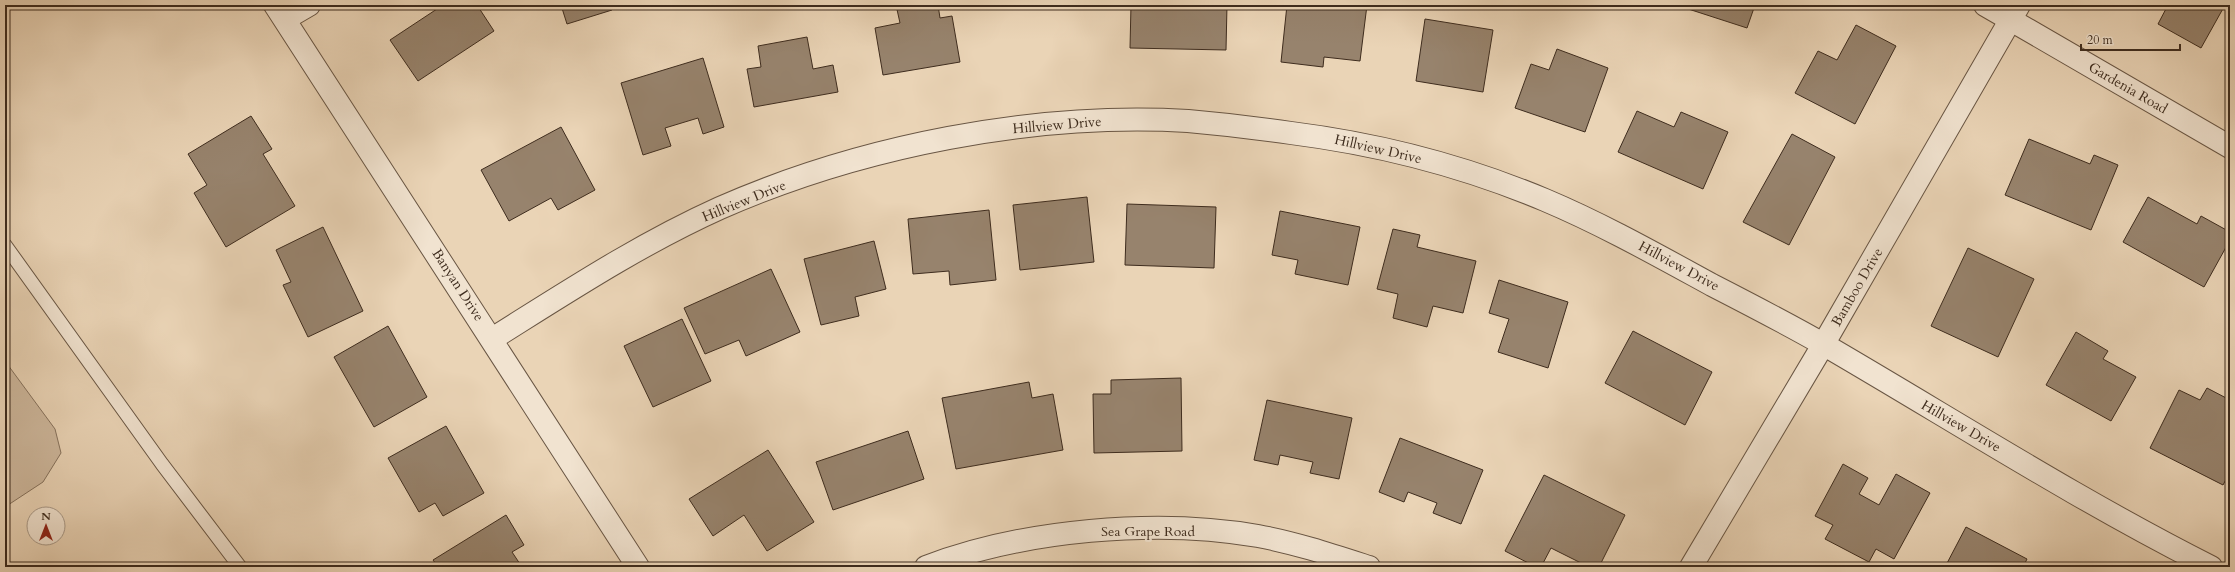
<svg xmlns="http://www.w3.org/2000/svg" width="2235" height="572" viewBox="0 0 2235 572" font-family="Cardo,serif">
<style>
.green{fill:#cdb79c;stroke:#86725d}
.building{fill:#97836d;stroke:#3e2c1e}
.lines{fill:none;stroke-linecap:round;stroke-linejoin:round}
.service-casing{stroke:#695644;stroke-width:15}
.minor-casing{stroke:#695644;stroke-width:24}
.service{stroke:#f1e3d0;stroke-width:13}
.minor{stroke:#f1e3d0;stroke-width:22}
.labels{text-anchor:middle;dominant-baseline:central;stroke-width:3.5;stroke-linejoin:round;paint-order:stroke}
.street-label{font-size:14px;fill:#3e2c1e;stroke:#f1e3d0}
</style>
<rect width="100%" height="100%" fill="#ead4b6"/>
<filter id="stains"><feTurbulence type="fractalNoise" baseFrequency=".005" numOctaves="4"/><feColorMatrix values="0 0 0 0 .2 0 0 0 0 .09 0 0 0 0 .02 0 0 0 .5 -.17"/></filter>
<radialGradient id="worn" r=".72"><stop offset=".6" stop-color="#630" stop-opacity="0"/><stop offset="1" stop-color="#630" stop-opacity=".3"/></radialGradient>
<path class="green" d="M5,361L55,429L61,453L43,482L5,507Z"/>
<g class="building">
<path d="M443,5H477L494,31L418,81L390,40Z"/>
<path d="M561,5H611L612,10L567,24Z"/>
<path d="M896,5H938L940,18L952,16L960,62L883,75L875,28L900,23Z"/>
<path d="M1131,5H1227L1226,50L1130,48Z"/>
<path d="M1287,5H1367L1360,61L1324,57L1323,67L1281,62Z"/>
<path d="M1676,5H1755L1747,28Z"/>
<path d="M2168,5H2225L2201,48L2158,24Z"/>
<path d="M1425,19L1493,30L1483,92L1416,81Z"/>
<path d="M1856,25L1896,46L1855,124L1795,93L1818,51L1837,60Z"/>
<path d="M807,37L813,69L833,65L838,92L754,107L747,69L761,67L758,46Z"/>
<path d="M1557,49L1608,68L1585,132L1515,108L1531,64L1549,70Z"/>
<path d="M703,58L724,127L703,134L698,118L665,128L671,146L643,155L621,83Z"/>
<path d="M1637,111L1674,127L1681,112L1728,132L1703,189L1618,152Z"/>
<path d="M251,116L272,149L263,154L295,206L226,247L194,193L207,185L188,154Z"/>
<path d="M561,127L595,190L558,210L551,198L509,221L481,170Z"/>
<path d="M1792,134L1835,157L1789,245L1743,222Z"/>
<path d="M2029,139L2090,164L2094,155L2118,165L2091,230L2005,195Z"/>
<path d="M1087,197L1094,262L1020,270L1013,205Z"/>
<path d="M2148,197L2197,224L2201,216L2230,232V240L2204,287L2123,242Z"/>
<path d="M1127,204L1216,207L1214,268L1125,265Z"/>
<path d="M989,210L996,280L950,285L949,271L913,274L908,219Z"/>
<path d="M1280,211L1360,227L1348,285L1295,274L1298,260L1272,255Z"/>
<path d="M323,227L363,311L308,337L283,285L291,282L276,250Z"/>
<path d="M1393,229L1420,235L1417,247L1476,261L1463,313L1433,306L1427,327L1393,318L1398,294L1377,289Z"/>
<path d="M874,241L886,289L855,297L859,316L821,325L804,259Z"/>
<path d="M1968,248L2034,279L1998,357L1931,326Z"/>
<path d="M771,269L800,332L746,356L739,340L705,354L684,308Z"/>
<path d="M1499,280L1568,302L1548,368L1498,352L1509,319L1489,313Z"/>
<path d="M682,319L711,381L653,407L624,346Z"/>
<path d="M388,326L427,397L374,427L334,357Z"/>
<path d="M1633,331L1712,372L1685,425L1605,383Z"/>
<path d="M2076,332L2108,351L2103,359L2136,377L2111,421L2046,385Z"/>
<path d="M1181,378L1182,451L1094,453L1093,394H1111V380Z"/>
<path d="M1029,382L1032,398L1053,394L1063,450L956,469L942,398Z"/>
<path d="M2207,388L2230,400V409L2226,416L2230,417V472L2223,485L2150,448L2179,390L2200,400Z"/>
<path d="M1267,400L1352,418L1339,479L1310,473L1313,462L1280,455L1278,465L1254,460Z"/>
<path d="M446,426L484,493L443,516L435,503L419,512L388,458Z"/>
<path d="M908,431L924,479L833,510L816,462Z"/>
<path d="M1400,438L1483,470L1461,524L1433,513L1437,503L1408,492L1404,502L1379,492Z"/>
<path d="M768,450L814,522L767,551L744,515L713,536L689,499Z"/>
<path d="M1843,464L1868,478L1859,494L1879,505L1896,474L1930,493L1894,559L1876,549L1869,562L1825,539L1833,525L1815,516Z"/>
<path d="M1544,475L1625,515L1599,567H1589L1551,548L1541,567H1536L1505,551Z"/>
<path d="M506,515L524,545L512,552L522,567H438L433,560Z"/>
<path d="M1966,527L2027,559L2023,567H1945Z"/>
</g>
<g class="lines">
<defs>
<path id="service" d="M5,245L162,464L240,567"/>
<g id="minor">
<path d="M275,5L638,567"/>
<path d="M1985,5L2230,147"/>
<path d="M285,19L309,5"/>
<path d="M492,339C567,292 640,244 720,208C861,146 1034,112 1188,121C1222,124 1257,128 1291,133C1378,144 1464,166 1545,200C1602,224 1657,255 1712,285C1751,305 1790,325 1828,347C1955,421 2080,501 2211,567"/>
<path d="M926,567C1022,530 1157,518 1258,536C1296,543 1332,555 1369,567"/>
<path d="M1691,567L1823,345L2019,5"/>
</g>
</defs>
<use href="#service" class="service-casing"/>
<use href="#minor" class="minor-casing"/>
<use href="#service" class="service"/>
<use href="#minor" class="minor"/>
</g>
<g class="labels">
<g class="street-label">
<text transform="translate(2128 88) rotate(30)">Gardenia Road</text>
<text transform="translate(1057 125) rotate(-5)">Hillview Drive</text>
<text transform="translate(1378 149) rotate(13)">Hillview Drive</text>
<text transform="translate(744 201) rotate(-22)">Hillview Drive</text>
<text transform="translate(1679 266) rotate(28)">Hillview Drive</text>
<text transform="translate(458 285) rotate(57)">Banyan Drive</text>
<text transform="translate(1857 287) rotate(-60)">Bamboo Drive</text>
<text transform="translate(1961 426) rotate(30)">Hillview Drive</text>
<text x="1148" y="531">Sea Grape Road</text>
</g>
</g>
<rect width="2235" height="572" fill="none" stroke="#ead4b6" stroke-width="20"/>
<rect x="6" y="6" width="2223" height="560" fill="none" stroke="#3e2c1e" stroke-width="2"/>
<rect x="10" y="10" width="2215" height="552" fill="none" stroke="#3e2c1e"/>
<g transform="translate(46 526)"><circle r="19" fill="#f1e3d0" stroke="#a99a89"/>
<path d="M0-3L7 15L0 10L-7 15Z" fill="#8f2418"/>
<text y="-6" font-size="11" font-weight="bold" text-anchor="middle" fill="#3e2c1e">N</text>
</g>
<path d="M2081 44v6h99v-6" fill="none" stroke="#3e2c1e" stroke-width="2"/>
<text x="2087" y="44" font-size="12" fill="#3e2c1e" stroke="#f1e3d0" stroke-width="3" paint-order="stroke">20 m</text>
<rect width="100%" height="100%" filter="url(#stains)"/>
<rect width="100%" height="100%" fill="url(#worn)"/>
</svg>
